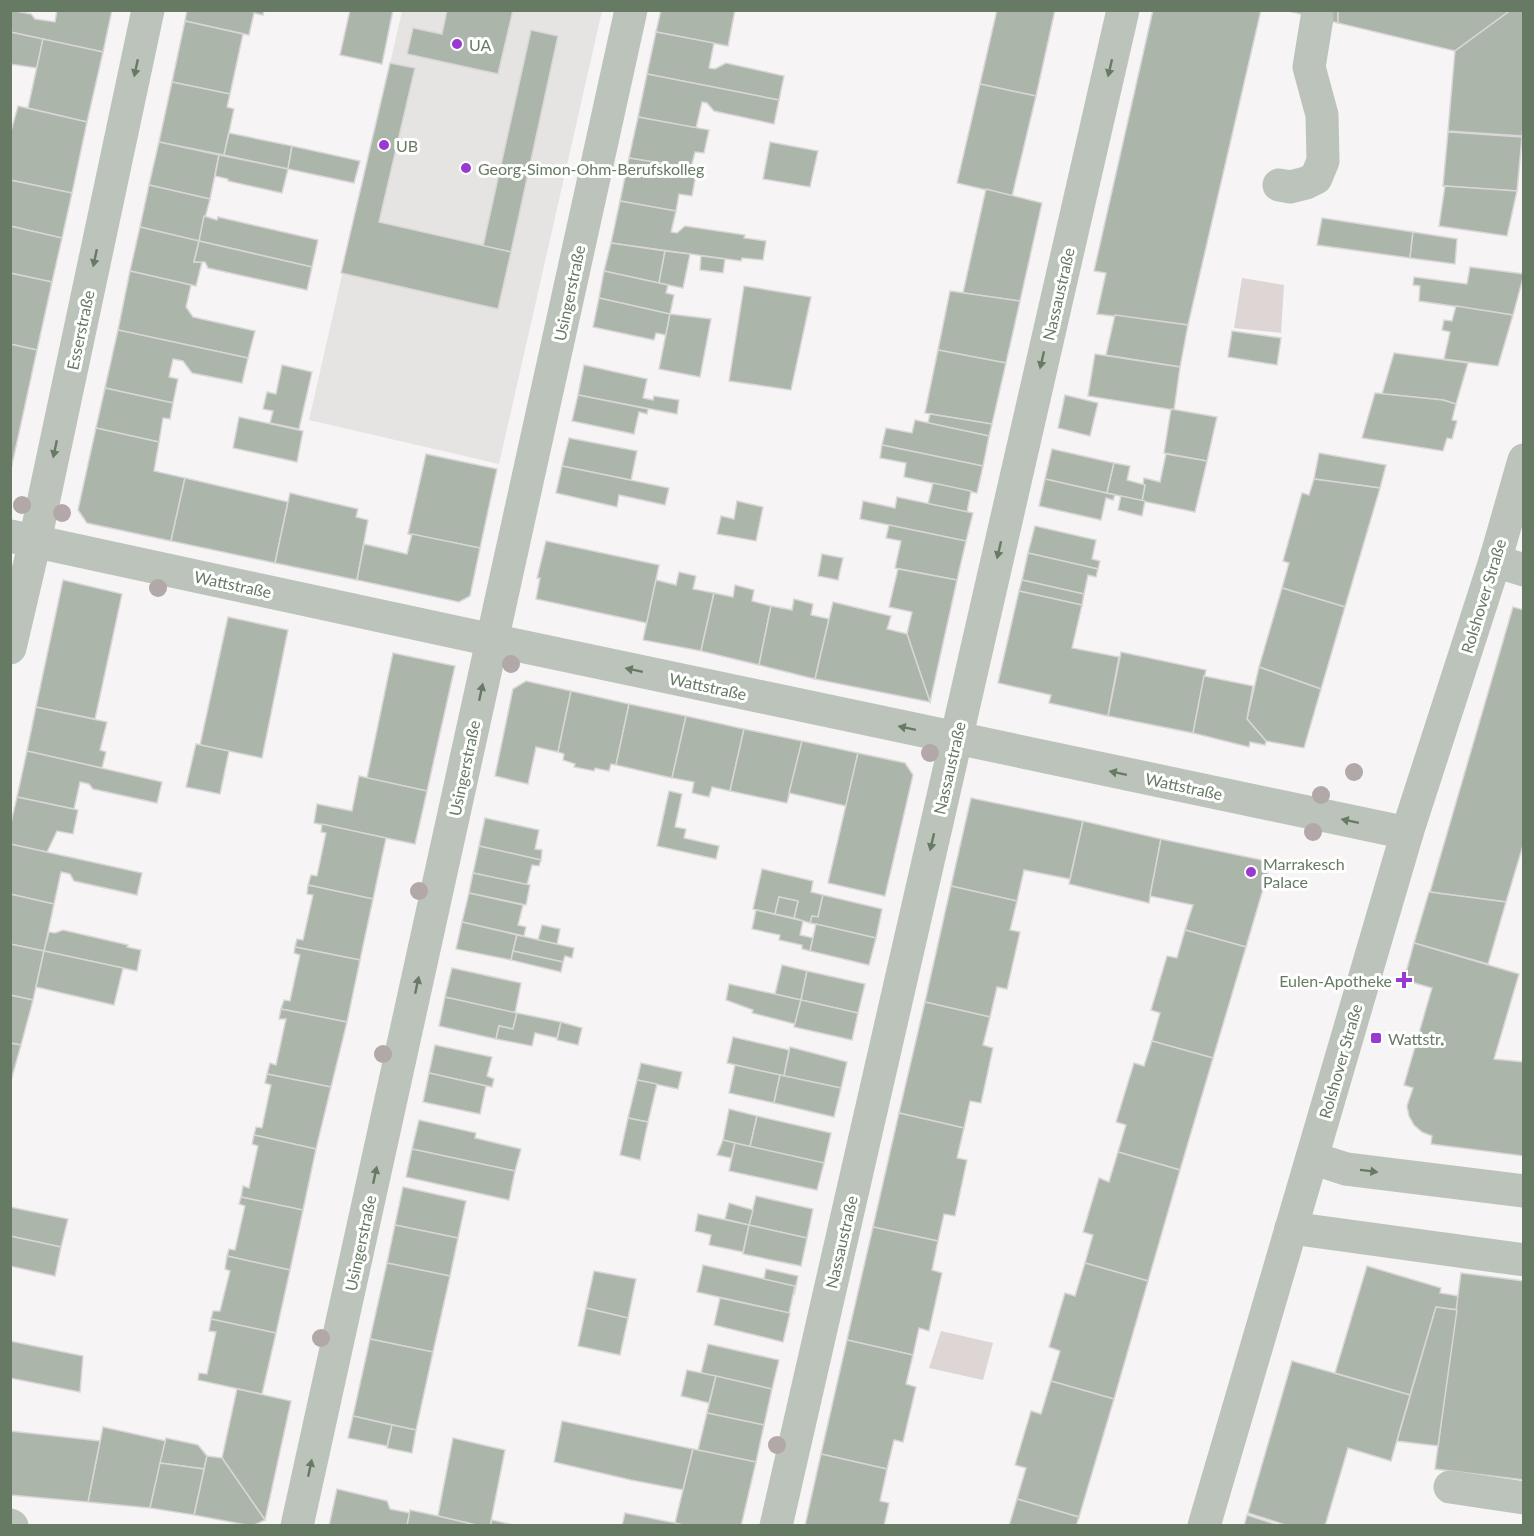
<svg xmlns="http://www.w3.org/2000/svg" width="1534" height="1536" viewBox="0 0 1534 1536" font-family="Lato,sans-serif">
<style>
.built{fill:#e5e4e3}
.green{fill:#ddd6d5}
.building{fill:#acb5aa;stroke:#d8d6d7;stroke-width:1.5}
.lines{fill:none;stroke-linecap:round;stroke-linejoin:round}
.minor{stroke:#bcc3bb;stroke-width:33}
.tree{fill:#b1a8a7}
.oneway{fill:#677b64}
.poi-dot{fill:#9a39d1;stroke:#fff;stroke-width:2}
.labels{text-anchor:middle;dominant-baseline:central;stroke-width:6;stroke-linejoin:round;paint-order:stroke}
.poi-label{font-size:16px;fill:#677b64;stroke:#fff;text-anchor:start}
.street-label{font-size:16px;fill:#677b64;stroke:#fff}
</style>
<rect width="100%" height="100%" fill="#f6f4f5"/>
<path class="built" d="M402,11H602L499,464L309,420Z"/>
<g class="green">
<path d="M1242,278L1284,285L1281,333L1234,328Z"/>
<path d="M941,1331L993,1343L983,1380L929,1368Z"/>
</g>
<g class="building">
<path d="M10,10L31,14L35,19L55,22L57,10H112L103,52L10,32Z"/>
<path d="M187,10H264L263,15L254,13L249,35L185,21Z"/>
<path d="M350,10H393L382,64L340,55Z"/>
<path d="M447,10H513L498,74L407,54L413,28L442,34Z"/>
<path d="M661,10H735L728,46L656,32Z"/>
<path d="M997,10H1055L1036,96L980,84Z"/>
<path d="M1153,10H1261L1188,325L1097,314L1106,273L1094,271Z"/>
<path d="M1284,10H1338V23Z"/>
<path d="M1338,10H1511L1455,51L1338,23Z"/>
<path d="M1511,10H1524V117L1522,136L1448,131L1455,51Z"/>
<path d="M185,21L243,34L230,94L172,82Z"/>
<path d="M531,30L558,36L511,252L483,246Z"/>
<path d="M10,32L43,39L37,68L10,64Z"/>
<path d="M656,32L714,43L709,68L715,69L726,63L784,76L779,100L647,74Z"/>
<path d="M43,39L103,52L87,122L28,108Z"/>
<path d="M390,63L415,68L379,222L511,252L498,309L341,273Z"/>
<path d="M647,74L779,100L774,124L714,111L707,103L702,102L696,128L638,117Z"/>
<path d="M172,82L230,94L227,107L234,109L224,155L159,142Z"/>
<path d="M980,84L1036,96L1012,196L957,183Z"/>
<path d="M18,106L87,122L72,193L10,180V135Z"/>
<path d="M638,117L709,130L704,153L695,152L691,168L629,158Z"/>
<path d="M1448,132L1522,137L1517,191L1443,186Z"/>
<path d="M229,133L292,146L288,169L224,155Z"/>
<path d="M159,142L219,155L210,199L149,185Z"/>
<path d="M770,142L818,151L810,187L763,179Z"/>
<path d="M292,146L360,161L354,183L288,169Z"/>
<path d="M219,155L288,169L282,193L228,181V179L215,176Z"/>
<path d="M629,158L697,169L692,196L679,194L676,211L620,201Z"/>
<path d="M10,180L72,193L62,238L10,226Z"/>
<path d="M149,185L210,199L199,241L140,227Z"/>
<path d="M1445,186L1517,191L1507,236L1439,226Z"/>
<path d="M986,189L1042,203L1020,301L963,293Z"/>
<path d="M620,201L676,211L671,232L677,233L685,226L745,235L744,238L766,241L763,260L742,258L741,261L611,243Z"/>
<path d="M204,216L217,220L218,217L318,240L312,267L199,241Z"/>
<path d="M1322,218L1413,232L1410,258L1317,245Z"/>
<path d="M10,226L62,238L52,282L10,273Z"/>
<path d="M140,227L199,241L194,262H202L196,286L130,271Z"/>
<path d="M1413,232L1457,239L1455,264L1410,258Z"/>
<path d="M199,241L312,267L307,290L208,268L205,262H194Z"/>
<path d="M611,243L665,251L659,283L604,271Z"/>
<path d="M665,251L690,254L683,288L659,283Z"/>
<path d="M701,256L725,259L723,273L700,270Z"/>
<path d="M1470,267L1524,274L1513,315L1419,301L1420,286L1413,285L1414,277L1467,284Z"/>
<path d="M130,271L191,285L186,307L193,317L255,331L248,358L118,330Z"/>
<path d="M604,271L668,285L666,293L674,295L670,314L599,298Z"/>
<path d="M10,273L52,282L37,350L10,344Z"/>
<path d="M744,286L811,297L791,390L729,381Z"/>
<path d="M950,291L1020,301L1006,363L938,350Z"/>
<path d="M599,298L670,314L666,335L656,333L654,340L593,327Z"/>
<path d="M1456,306L1513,315L1498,366L1444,359L1450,332L1442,330L1444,320L1452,321Z"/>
<path d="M670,314L711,319L700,377L659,369Z"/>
<path d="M1115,315L1188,325L1180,367L1106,355Z"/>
<path d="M118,330L248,358L242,383L192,373L183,361L173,359L169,377L178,379L173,403L105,388Z"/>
<path d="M1232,331L1281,338L1277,365L1228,357Z"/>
<path d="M10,344L37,350L10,474Z"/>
<path d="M938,350L1006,363L992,424L925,413Z"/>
<path d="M1394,353L1468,363L1456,404L1443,400L1382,394Z"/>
<path d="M1095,354L1180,367L1174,410L1088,396Z"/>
<path d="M282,365L312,372L299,429L270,423L273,411L263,409L267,392L276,394Z"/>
<path d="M584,365L647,379L643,398L653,400L654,396L679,400L677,414L578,395Z"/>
<path d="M105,388L173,403L170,419L163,418L159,442L96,428Z"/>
<path d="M1375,393L1443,400L1456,404L1452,420L1457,421L1452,439L1447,438L1443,451L1362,438Z"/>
<path d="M578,395L648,409L647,414L639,412L634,434L572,421Z"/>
<path d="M1065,395L1098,403L1090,436L1058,428Z"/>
<path d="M1171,409L1217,417L1207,461L1164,453Z"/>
<path d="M930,414L992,424L989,436L928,423Z"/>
<path d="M239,417L303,431L297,462L233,448Z"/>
<path d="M915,420L989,436L983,466L882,445L886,428L912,433Z"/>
<path d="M96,428L159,442L154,471L185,478L171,541L87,523L78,510Z"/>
<path d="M569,438L637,451L631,480L562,466Z"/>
<path d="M882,445L983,466L977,493L904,477L906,463L880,458Z"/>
<path d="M1052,449L1114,463L1107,493L1045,479Z"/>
<path d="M1319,453L1386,465L1380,488L1314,479Z"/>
<path d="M426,454L497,469L480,548L408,534Z"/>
<path d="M1166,454L1207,461L1195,512L1142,501L1145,485L1143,484L1144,478L1160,482Z"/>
<path d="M1114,463L1130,466L1127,480L1145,485L1142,501L1107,493Z"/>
<path d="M562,466L669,488L665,505L619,495L617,507L556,493Z"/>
<path d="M185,478L288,502L275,563L171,541Z"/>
<path d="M1045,479L1115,495L1113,500L1106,498L1101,520L1039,506Z"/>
<path d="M1314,479L1380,488L1345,607L1282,588L1289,563L1283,561L1302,493L1309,495Z"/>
<path d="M933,483L971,491L967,512L928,504Z"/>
<path d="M290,493L358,509L356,517L368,520L357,580L275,563Z"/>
<path d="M1121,496L1145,501L1142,516L1118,510Z"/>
<path d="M897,497L973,513L966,541L860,519L863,501L895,508Z"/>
<path d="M737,501L763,507L756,541L717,534L721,516L734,519Z"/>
<path d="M889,525L966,541L957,580L895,568L901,541L886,538Z"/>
<path d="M1035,526L1096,540L1092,559L1100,561L1098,569L1028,553Z"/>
<path d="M412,534L480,548L470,596L459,602L357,580L364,544L407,554Z"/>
<path d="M546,541L659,565L647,623L536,599L540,578H537Z"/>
<path d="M1028,553L1098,569L1096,577L1088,575L1084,594L1022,580Z"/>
<path d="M822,554L843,558L838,580L818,576Z"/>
<path d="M898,569L957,580L930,702L907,634L912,612L889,607Z"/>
<path d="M679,572L696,576L693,589L714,593L701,651L643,640L656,580L676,585Z"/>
<path d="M63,580L122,594L95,719L36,707Z"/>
<path d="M1022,580L1084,594L1082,605L1019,591Z"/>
<path d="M735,585L754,590L752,601L771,606L759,665L701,651L714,593L733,597Z"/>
<path d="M1282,588L1345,607L1321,689L1259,667Z"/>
<path d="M1019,591L1082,605L1072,648L1119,657L1108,716L1049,703L1051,695L998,683Z"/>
<path d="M794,599L813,604L811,615L829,619L815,679L759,665L771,606L792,610Z"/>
<path d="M833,602L891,616L887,629L907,634L930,702L815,679Z"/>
<path d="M1513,607L1524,610V842L1506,902L1430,892Z"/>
<path d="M228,617L288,630L262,758L200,745Z"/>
<path d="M1121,652L1206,670L1193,733L1108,716Z"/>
<path d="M393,653L455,666L427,791L367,778Z"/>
<path d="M1259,667L1321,689L1304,748L1266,741L1247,719Z"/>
<path d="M1204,676L1253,686L1247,719L1266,741L1265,745L1250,742L1249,747L1193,733Z"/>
<path d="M526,681L571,691L558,752L536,747L528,784L495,776L513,689Z"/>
<path d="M571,691L629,704L616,765L611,764L609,771L595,768L594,771L574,767L575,764L563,760L564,754L558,752Z"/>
<path d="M629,704L686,716L672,778L616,765Z"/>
<path d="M36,707L107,722L100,750L106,752L102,768L27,751Z"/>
<path d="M686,716L744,729L730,791L712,787L709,797L692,793L694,782L672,778Z"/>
<path d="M744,729L802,741L787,803L730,791Z"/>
<path d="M802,741L858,753L846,806L789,793Z"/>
<path d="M196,744L229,751L220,794L186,787Z"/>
<path d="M27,751L162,782L157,803L93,789L89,784L80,782L74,809L17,797Z"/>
<path d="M858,753L905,763L913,775L885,896L828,883Z"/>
<path d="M359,776L427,791L415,844L314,823L317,804L352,811Z"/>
<path d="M669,791L682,794L675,827L686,829L684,838L719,846L716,859L657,846Z"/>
<path d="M17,797L78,810L73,834L57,831L47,852L10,844V827Z"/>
<path d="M971,798L1083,821L1070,879L1024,870L1017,901L951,886Z"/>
<path d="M485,818L539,830L535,849L542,850L541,860L479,846Z"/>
<path d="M1083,821L1161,839L1149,903L1069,884Z"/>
<path d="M322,824L386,838L373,899L308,885L311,875L317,876L326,833L321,832Z"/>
<path d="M1161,839L1271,862L1246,947L1185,930L1193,905L1150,896Z"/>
<path d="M10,844L142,873L137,895L74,881L70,874L61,872L54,904L10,894Z"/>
<path d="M479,846L541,860L539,866L532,865L527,885L473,873Z"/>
<path d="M762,869L813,881L811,892L823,895L818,917L812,916L810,923L794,918L798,901L779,897L775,914L753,909Z"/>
<path d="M473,873L530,885L526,905L469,893Z"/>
<path d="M308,885L373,899L360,960L295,947L297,939L303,940L313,895L307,894Z"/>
<path d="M951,886L1017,901L1010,930L1020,932L1007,989L997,987L990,1017L925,1002Z"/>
<path d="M1429,892L1506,902L1488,964L1414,943Z"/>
<path d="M469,893L523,905L518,925L526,927L524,936L462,922Z"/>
<path d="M10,894L54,904L44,951L10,944Z"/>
<path d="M823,895L882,909L876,938L810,923L812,916L818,917Z"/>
<path d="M779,897L798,901L794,918L775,914Z"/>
<path d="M756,910L803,921L800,935L813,938L810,951L802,949V945L779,940L780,935L752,929Z"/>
<path d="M462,922L517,935L511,960L456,949Z"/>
<path d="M816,924L876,938L869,965L810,951Z"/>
<path d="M542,925L560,929L557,944L538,940Z"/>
<path d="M63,930L128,945L127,947L141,950L137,971L44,951L49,932L55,933Z"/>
<path d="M1185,930L1246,947L1213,1058L1152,1041L1160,1013L1151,1010L1167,956L1177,958Z"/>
<path d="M517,935L574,948L572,958L565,956L563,962L513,951Z"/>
<path d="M1414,943L1519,974L1494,1059L1524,1062V1156L1431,1144L1432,1136L1422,1132L1414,1125L1409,1116L1407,1106L1413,1088L1404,1085L1432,988L1404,980Z"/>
<path d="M10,944L44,951L33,1000L10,995Z"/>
<path d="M295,947L360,960L347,1022L281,1009L284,1000L290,1001L300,955L294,953Z"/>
<path d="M44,951L123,968L114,1005L36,987Z"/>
<path d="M513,951L563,962L561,972L511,960Z"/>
<path d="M782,965L807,971L801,1000L775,994Z"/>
<path d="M452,968L521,983L515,1013L445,997Z"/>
<path d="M807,971L865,984L858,1013L801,1000Z"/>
<path d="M729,984L801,1000L795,1024L752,1013L753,1010L726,1000Z"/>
<path d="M10,995L33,1000L21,1045L10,1043Z"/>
<path d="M445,997L517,1013L513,1029L499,1026L496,1039L439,1026Z"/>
<path d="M801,1000L858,1013L852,1040L794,1027Z"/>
<path d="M925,1002L990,1017L983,1045L993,1048L981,1103L970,1101L964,1128L899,1113Z"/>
<path d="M281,1009L347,1022L331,1087L267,1074L270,1063L276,1065L286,1019H279Z"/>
<path d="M517,1013L561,1022L557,1038L535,1033L532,1046L496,1039L499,1026L513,1029Z"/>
<path d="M561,1022L582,1028L578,1045L557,1040Z"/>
<path d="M733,1037L789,1050L784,1076L727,1063Z"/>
<path d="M1152,1041L1213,1058L1180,1170L1118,1152L1126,1125L1116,1122L1134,1063L1144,1066Z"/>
<path d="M10,1043L21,1045L10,1084Z"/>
<path d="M435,1045L492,1057L487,1076L494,1079L492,1087L429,1073Z"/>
<path d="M790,1047L847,1062L841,1088L784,1076Z"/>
<path d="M641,1063L682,1072L678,1089L637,1080Z"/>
<path d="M735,1065L780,1075L774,1103L729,1093Z"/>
<path d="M429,1073L486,1086L480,1114L423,1102Z"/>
<path d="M267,1074L331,1087L316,1149L254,1135L256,1127L262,1128L271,1085L265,1083Z"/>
<path d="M780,1075L841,1088L834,1117L774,1103Z"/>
<path d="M637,1080L657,1084L648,1122L628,1118Z"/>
<path d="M729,1109L757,1116L750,1147L723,1140Z"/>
<path d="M899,1113L964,1128L957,1158L967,1160L955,1216L944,1214L938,1241L873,1227Z"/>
<path d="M757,1116L831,1133L824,1163L750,1147Z"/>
<path d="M628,1118L648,1122L640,1160L620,1155Z"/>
<path d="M419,1120L476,1133L475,1138L521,1149L515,1171L412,1149Z"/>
<path d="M254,1135L316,1149L303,1210L241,1197L243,1186L249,1188L258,1146L252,1144Z"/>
<path d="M723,1140L735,1143L731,1158L717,1155Z"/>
<path d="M735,1143L824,1163L817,1190L729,1171Z"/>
<path d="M412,1149L515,1171L509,1200L406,1177Z"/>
<path d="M1118,1152L1180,1170L1148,1281L1085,1263L1093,1235L1083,1232L1099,1178L1109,1182Z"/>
<path d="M403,1187L466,1201L458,1238L395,1225Z"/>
<path d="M756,1196L813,1209L807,1238L749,1225Z"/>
<path d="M241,1197L303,1210L290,1270L227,1256L229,1249L235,1250L245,1206L239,1204Z"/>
<path d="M729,1203L753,1210L749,1225L725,1219Z"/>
<path d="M10,1207L68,1219L61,1247L10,1236Z"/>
<path d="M698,1214L749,1225L743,1252L709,1245L711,1235L695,1231Z"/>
<path d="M395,1225L458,1238L450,1276L387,1263Z"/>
<path d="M749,1225L807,1238L801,1266L743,1254Z"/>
<path d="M873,1227L938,1241L932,1270L942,1273L929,1331L919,1328L913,1355L847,1340Z"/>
<path d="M10,1236L61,1247L55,1276L10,1266Z"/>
<path d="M227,1256L290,1270L276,1333L211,1319L213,1311H220L230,1271L225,1269Z"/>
<path d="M387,1263L450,1276L433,1352L370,1339Z"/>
<path d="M1085,1263L1148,1281L1114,1399L1051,1381L1060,1351L1049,1347L1065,1293L1075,1296Z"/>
<path d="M703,1265L795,1286L789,1313L697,1292Z"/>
<path d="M1367,1266L1441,1288L1440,1293L1458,1296L1457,1310L1436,1307L1410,1395L1335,1373Z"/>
<path d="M766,1269L798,1276L794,1295L795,1286L764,1279Z"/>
<path d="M594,1271L636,1279L628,1318L586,1308Z"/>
<path d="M1461,1273L1524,1281V1480L1435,1469Z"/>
<path d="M720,1298L790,1313L783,1342L714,1325Z"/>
<path d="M1436,1307L1457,1310L1438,1446L1397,1441Z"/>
<path d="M586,1308L628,1318L620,1355L578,1346Z"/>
<path d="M211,1319L276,1333L262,1394L198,1380L199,1373L207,1374L216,1332L209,1331Z"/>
<path d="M370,1339L433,1352L416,1430L353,1416Z"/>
<path d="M847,1340L913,1355L906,1384L916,1387L903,1442L894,1440L887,1469L821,1454Z"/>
<path d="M10,1341L83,1356L80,1392L10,1378Z"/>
<path d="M708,1344L779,1360L772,1389L701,1373Z"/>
<path d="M1292,1361L1410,1395L1391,1461L1348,1448L1325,1526H1289L1248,1513Z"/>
<path d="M687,1370L716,1376L709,1403L681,1396Z"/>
<path d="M716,1376L772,1389L764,1425L707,1413Z"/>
<path d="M1051,1381L1114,1399L1079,1517L1017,1499L1026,1468L1015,1465L1031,1411L1041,1414Z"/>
<path d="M237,1389L291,1401L265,1520L222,1458Z"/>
<path d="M707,1413L764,1425L756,1462L698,1450Z"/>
<path d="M353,1416L392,1425L387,1446L348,1438Z"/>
<path d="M562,1421L693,1449L683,1490L631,1480L554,1462Z"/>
<path d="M392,1425L416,1430L412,1453L387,1448Z"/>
<path d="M103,1427L166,1441L150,1508L88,1502Z"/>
<path d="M10,1431L100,1441L88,1502L10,1495Z"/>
<path d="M166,1438L198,1445L207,1456L204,1469L160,1463Z"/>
<path d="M453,1438L505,1450L490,1526H480L438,1516Z"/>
<path d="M693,1449L756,1462L741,1526H686L675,1523Z"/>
<path d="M821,1454L887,1469L880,1501L889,1503L884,1526H805Z"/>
<path d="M207,1456L222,1458L265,1520L252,1526L194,1515Z"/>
<path d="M160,1463L204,1469L194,1515L150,1508Z"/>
<path d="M337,1489L387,1501L390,1509L410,1513L407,1526H329Z"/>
<path d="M1017,1499L1079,1517L1076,1526H1009Z"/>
<path d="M410,1510L438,1516L480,1526H407Z"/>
<path d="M625,1513L675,1523L686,1526H622Z"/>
<path d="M1247,1515L1281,1526H1244Z"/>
<path d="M492,1520L518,1526H490Z"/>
</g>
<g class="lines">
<g class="minor">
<path d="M1279,185L1290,187L1306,183L1316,178L1323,161L1322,115L1309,67L1317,18"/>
<path d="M10,536L492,640L1407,833"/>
<path d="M1495,561L1524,570"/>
<path d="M10,648L35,541L148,10"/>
<path d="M1312,1158L1346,1169L1524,1191"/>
<path d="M1291,1228L1524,1260"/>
<path d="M1450,1487L1524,1498"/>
<path d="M10,1525L12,1526"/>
<path d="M297,1526L631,10"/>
<path d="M776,1526L1123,10"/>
<path d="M1204,1526L1407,833L1495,561L1524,460"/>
</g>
</g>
<g class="tree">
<circle cx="22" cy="505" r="9"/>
<circle cx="62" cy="513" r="9"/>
<circle cx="158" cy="588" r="9"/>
<circle cx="511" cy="664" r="9"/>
<circle cx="930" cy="753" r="9"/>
<circle cx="1354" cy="772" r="9"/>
<circle cx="1321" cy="795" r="9"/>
<circle cx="1313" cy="832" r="9"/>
<circle cx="419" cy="891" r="9"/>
<circle cx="383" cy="1054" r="9"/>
<circle cx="321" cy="1338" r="9"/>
<circle cx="777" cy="1445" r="9"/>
</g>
<defs><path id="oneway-solid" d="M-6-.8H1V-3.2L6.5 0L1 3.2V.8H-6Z" transform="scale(1.5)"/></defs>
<g class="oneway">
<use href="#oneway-solid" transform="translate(136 68) rotate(102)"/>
<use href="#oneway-solid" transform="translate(1110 68) rotate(103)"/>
<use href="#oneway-solid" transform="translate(95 258) rotate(102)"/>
<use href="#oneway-solid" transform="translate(1042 360) rotate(103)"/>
<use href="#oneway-solid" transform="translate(55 449) rotate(102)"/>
<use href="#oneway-solid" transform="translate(999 550) rotate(103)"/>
<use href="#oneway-solid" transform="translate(634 670) rotate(-168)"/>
<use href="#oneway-solid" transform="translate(481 692) rotate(-78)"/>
<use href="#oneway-solid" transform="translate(907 728) rotate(-168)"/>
<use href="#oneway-solid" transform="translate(1118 773) rotate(-168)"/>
<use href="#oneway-solid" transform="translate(1350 821) rotate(-168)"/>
<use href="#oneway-solid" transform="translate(932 842) rotate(103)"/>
<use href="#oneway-solid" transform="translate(417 985) rotate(-78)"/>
<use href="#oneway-solid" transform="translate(1369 1171) rotate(7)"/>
<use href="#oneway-solid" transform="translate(375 1175) rotate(-78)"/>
<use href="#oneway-solid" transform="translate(310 1468) rotate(-78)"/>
</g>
<g class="poi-dot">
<circle cx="457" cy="44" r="6"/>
<circle cx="384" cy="145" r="6"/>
<circle cx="466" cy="168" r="6"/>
<circle cx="1251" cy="872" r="6"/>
<path d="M1401 971h6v6h6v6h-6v6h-6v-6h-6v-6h6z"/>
<rect x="1370" y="1032" width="12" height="12" rx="3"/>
</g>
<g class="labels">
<g class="poi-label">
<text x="469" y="44">UA</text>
<text x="396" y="145">UB</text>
<text x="478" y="168">Georg-Simon-Ohm-Berufskolleg</text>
<text x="1263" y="863">Marrakesch<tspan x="1263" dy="18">Palace</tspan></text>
<text x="1392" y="980" text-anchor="end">Eulen-Apotheke</text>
<text x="1388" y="1038">Wattstr.</text>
</g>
<g class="street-label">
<text transform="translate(569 293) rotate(-78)">Usingerstraße</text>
<text transform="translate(1058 294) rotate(-77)">Nassaustraße</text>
<text transform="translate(80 330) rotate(-78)">Esserstraße</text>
<text transform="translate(233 584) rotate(12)">Wattstraße</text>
<text transform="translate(1483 596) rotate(-73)">Rolshover Straße</text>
<text transform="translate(708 686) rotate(12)">Wattstraße</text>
<text transform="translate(464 768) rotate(-78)">Usingerstraße</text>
<text transform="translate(949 768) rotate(-77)">Nassaustraße</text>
<text transform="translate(1184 786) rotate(12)">Wattstraße</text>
<text transform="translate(1340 1061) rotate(-74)">Rolshover Straße</text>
<text transform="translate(841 1242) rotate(-77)">Nassaustraße</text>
<text transform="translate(360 1243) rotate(-78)">Usingerstraße</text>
</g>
</g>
<rect width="1534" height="1536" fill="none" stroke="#677b64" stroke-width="24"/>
</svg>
